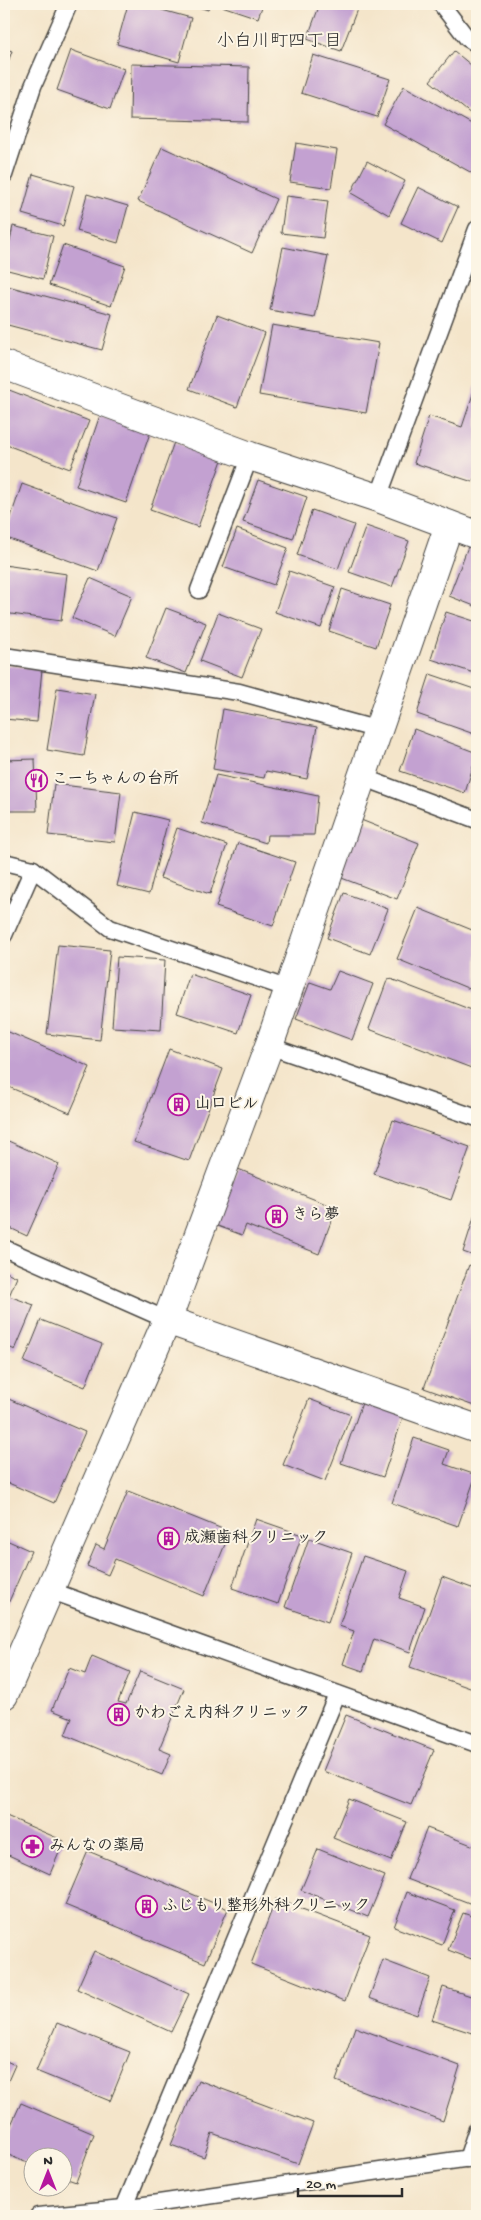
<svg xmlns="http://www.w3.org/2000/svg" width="481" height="2220" viewBox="0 0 481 2220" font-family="'Gochi Hand','Klee One',sans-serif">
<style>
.building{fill:#c3a1d1}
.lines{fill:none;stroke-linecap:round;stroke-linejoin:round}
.lane-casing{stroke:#494743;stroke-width:19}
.street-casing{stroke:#494743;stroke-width:30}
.lane{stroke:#fff;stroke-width:16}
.street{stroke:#fff;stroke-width:28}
.labels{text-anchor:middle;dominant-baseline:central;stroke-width:4;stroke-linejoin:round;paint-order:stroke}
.poi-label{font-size:16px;font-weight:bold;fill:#2b2b2b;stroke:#fcf5e5;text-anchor:start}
.neighbourhood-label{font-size:18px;fill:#2b2b2b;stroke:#fcf5e5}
</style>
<rect width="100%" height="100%" fill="#fcf5e5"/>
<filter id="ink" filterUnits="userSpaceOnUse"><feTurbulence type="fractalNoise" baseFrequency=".02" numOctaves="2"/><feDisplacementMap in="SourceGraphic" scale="10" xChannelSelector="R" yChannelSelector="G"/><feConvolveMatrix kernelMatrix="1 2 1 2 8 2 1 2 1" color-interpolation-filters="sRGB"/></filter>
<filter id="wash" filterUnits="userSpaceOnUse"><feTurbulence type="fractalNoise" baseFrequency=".0096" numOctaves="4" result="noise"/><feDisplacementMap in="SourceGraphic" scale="20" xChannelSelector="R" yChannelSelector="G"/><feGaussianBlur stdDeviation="1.12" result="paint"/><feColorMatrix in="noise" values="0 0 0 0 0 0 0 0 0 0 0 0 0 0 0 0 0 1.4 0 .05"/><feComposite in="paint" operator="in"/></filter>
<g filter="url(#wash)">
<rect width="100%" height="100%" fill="#f4e5ca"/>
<g id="blocks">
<g class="building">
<path d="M128,4H140L191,18L179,62L117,44Z"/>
<path d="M189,4H210L208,10Z"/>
<path d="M223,4H263L258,18L222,6Z"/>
<path d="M320,4H359L341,51L307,39Z"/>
<path d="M4,48L12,51L4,73Z"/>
<path d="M71,50L124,69L110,109L57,90Z"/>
<path d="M454,51L477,70V119L430,81Z"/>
<path d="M313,55L390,79L377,117L301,93Z"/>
<path d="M131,64L249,67L248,122L130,119Z"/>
<path d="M404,86L477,127V163L472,173L383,124Z"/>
<path d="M296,143L337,150L331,188L290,182Z"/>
<path d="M162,147L276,199L252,253L138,201Z"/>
<path d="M367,161L405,181L389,215L351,193Z"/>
<path d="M33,174L74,186L63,226L22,214Z"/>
<path d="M418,187L458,207L442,243L401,223Z"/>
<path d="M87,194L128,206L118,243L77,231Z"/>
<path d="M286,196L328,201L323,238L281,233Z"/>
<path d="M13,226L53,236L43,279L4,269Z"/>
<path d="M63,245L125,266L111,306L49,285Z"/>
<path d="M283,247L328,256L315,318L270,310Z"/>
<path d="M4,285L112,314L102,350L4,324Z"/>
<path d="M217,315L265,333L237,407L189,389Z"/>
<path d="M272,325L379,343L366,413L259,395Z"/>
<path d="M477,382V471L473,482L414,463L429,416L462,427Z"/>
<path d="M4,388L89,421L70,469L4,444Z"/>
<path d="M100,415L150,433L126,503L76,486Z"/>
<path d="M174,442L222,460L198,527L150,510Z"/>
<path d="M258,480L307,497L293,539L243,522Z"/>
<path d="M22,484L117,518L98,571L4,537Z"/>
<path d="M312,510L354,525L338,569L297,555Z"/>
<path d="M366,526L409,541L392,587L349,572Z"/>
<path d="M237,529L288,548L274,585L223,567Z"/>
<path d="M469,544L477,547V607L449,596Z"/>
<path d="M4,565L67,574L61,621L4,613Z"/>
<path d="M289,571L335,587L321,628L275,612Z"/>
<path d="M90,578L132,596L115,636L72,618Z"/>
<path d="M342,589L390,605L376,647L329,631Z"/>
<path d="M166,608L206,623L186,673L146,658Z"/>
<path d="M446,612L477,622V674L431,659Z"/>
<path d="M218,613L261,629L242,677L200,661Z"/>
<path d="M4,665L42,669L37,722L4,719Z"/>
<path d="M430,674L477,690V735L417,714Z"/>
<path d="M57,688L95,694L84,756L47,750Z"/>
<path d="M223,709L317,727L307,779L266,771L264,778L213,769Z"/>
<path d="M414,729L477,753L465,793L400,771Z"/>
<path d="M35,759L37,811H4V760Z"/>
<path d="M216,775L318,796L314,835H267L266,843L202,823Z"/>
<path d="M54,784L121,792L115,842L48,835Z"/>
<path d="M135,812L168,820L149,894L117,886Z"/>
<path d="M361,820L419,843L397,899L339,877Z"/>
<path d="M177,828L227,845L210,894L160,878Z"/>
<path d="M238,843L295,862L273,926L216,907Z"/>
<path d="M344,893L388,909L370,954L327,938Z"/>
<path d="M418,908L477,932V992L397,959Z"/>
<path d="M58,945L110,950L100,1040L47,1034Z"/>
<path d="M117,957L165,960L161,1030L112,1027Z"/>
<path d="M338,971L373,984L352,1040L296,1019L310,982L330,989Z"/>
<path d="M190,974L251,995L238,1033L177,1013Z"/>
<path d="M388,978L477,1012V1061L474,1069L369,1029Z"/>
<path d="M4,1030L90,1067L70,1113L4,1085Z"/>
<path d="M169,1049L223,1069L189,1161L134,1142Z"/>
<path d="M393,1120L470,1147L451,1200L374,1174Z"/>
<path d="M4,1139L59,1164L27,1236L4,1225Z"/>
<path d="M238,1169L336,1208L319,1254L246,1225L242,1235L215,1225Z"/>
<path d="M477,1208V1257L463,1252Z"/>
<path d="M469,1265L477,1268V1407L424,1388Z"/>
<path d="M4,1271L17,1277L9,1296L34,1305L15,1350L4,1345Z"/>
<path d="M41,1320L102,1344L85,1387L24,1362Z"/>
<path d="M4,1397L85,1432L54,1503L4,1481Z"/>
<path d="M309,1399L351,1415L325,1481L283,1465Z"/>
<path d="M363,1400L404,1414L383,1477L341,1463Z"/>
<path d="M414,1438L449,1450L444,1464L476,1475L458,1526L392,1503Z"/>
<path d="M128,1491L230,1532L204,1596L115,1559L108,1575L87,1566L96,1545L104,1549Z"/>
<path d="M256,1519L302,1535L278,1604L232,1588Z"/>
<path d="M309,1538L352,1553L328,1622L285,1607Z"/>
<path d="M4,1539L31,1551L4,1613Z"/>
<path d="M363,1556L408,1571L399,1598L425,1607L410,1652L374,1639L363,1671L343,1664L354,1631L339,1626Z"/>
<path d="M442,1577L477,1590V1676L473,1689L410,1667Z"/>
<path d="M92,1656L130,1672L118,1702L126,1704L140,1671L184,1689L159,1749L171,1754L162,1775L65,1735L72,1718L52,1710L69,1668L85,1674Z"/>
<path d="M346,1715L434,1750L411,1805L323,1771Z"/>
<path d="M349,1799L407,1822L391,1861L333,1838Z"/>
<path d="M4,1815L64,1841L50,1874L4,1853Z"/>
<path d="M427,1828L477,1847V1906L407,1879Z"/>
<path d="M318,1849L385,1876L368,1917L301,1890Z"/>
<path d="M88,1851L228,1909L205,1963L65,1905Z"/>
<path d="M407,1892L455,1910L442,1945L394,1927Z"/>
<path d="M276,1899L370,1935L345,2001L251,1964Z"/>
<path d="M463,1913L477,1918V1961L448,1950Z"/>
<path d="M94,1951L189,1994L171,2032L77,1989Z"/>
<path d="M383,1960L430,1978L417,2015L369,1998Z"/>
<path d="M4,1978L8,1979L4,1989Z"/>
<path d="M443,1987L477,1998L475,2034L432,2020Z"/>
<path d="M57,2023L130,2052L110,2101L36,2071Z"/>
<path d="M355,2027L460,2066L443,2121L336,2081Z"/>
<path d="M4,2060L15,2065L4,2090Z"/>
<path d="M198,2080L313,2123L298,2164L212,2133L204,2157L171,2145Z"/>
<path d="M21,2103L94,2134L76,2182L62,2177V2158H32V2165L4,2153V2140Z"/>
</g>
</g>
</g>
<g filter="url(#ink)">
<use href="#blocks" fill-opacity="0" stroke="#494743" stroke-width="1"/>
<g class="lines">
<defs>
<g id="lane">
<path d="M441,4L467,38L477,44"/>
<path d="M4,175L33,86L69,4"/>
<path d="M378,498L477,229"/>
<path d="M199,590L250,456"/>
<path d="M4,656L239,692L379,730"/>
<path d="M362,777L477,820"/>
<path d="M4,862L33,869L110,928L289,989"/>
<path d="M4,935L33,869"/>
<path d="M269,1046L477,1118"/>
<path d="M4,1248L167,1320"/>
<path d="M49,1590L477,1744"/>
<path d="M467,2159L477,2129"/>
<path d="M124,2208L337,1694"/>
<path d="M38,2216L124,2208L477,2157"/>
</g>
<g id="street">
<path d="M4,365L250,456L378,498L477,535"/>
<path d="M167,1320L477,1429"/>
<path d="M4,1695L167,1320L269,1046L449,525"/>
</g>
</defs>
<use href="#lane" class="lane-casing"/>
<use href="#street" class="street-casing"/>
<use href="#lane" class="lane"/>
<use href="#street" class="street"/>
</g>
</g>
<defs>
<symbol id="restaurant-ring" viewBox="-11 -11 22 22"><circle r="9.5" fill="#fcf5e5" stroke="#b5179e" stroke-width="1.5"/><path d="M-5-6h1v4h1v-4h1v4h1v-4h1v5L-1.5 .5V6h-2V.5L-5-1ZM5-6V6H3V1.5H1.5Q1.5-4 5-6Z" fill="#b5179e"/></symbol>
<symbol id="building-ring" viewBox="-11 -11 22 22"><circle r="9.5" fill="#fcf5e5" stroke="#b5179e" stroke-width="1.5"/><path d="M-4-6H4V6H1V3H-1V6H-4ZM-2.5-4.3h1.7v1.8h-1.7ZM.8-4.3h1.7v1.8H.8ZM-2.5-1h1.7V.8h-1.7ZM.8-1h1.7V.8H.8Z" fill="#b5179e"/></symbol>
<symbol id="pharmacy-ring" viewBox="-11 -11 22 22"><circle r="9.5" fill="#fcf5e5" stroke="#b5179e" stroke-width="1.5"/><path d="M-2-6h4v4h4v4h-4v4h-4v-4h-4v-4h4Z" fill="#b5179e"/></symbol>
</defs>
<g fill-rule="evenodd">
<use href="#restaurant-ring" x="24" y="768" width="25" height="25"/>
<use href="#building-ring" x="166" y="1092" width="25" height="25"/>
<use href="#building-ring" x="264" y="1204" width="25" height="25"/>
<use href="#building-ring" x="156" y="1526" width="25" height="25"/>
<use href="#building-ring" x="106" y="1702" width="25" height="25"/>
<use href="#pharmacy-ring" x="20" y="1834" width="25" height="25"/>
<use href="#building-ring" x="134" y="1894" width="25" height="25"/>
</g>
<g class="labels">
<g class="poi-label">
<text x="52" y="780">こーちゃんの台所</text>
<text x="195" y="1105">山口ビル</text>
<text x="292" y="1216">きら夢</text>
<text x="184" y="1539">成瀬歯科クリニック</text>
<text x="134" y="1714">かわごえ内科クリニック</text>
<text x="49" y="1847">みんなの薬局</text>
<text x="162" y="1907">ふじもり整形外科クリニック</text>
</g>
<g class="neighbourhood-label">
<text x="279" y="42">小白川町四丁目</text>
</g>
</g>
<rect width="481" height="2220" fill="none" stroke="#fcf5e5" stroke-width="20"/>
<g transform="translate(48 2172)"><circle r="24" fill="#fcf5e5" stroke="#a8a49b"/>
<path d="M0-4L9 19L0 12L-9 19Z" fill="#b5179e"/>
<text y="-8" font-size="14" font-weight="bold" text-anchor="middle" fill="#2b2b2b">N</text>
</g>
<path d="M298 2188v8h104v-8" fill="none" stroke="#2b2b2b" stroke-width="2.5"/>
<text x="306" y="2188" font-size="15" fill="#2b2b2b" stroke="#fcf5e5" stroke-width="4" paint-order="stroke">20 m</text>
</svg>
